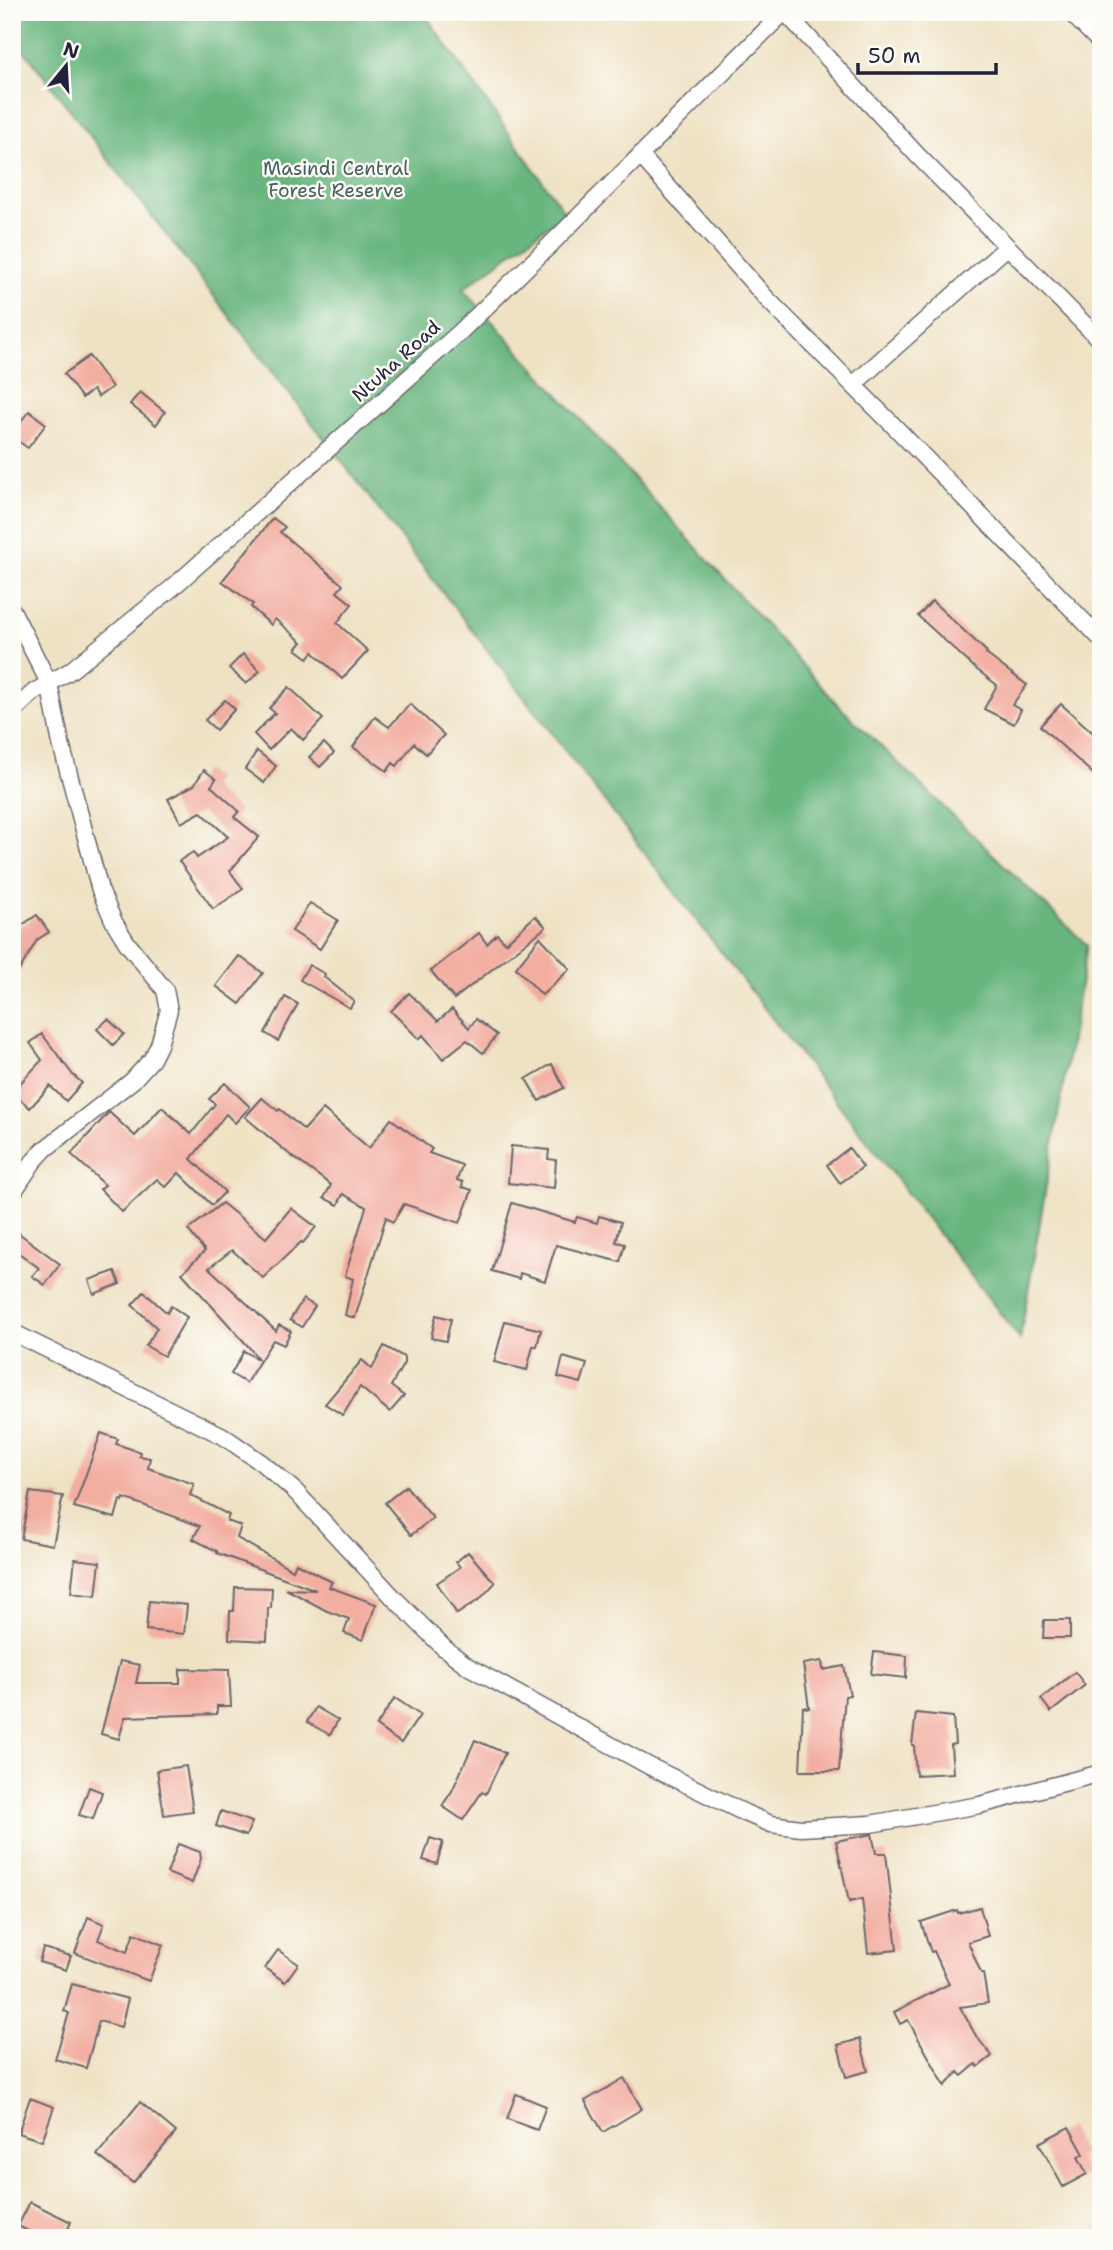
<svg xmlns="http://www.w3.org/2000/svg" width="1113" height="2250" viewBox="0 0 1113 2250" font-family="'Shantell Sans',sans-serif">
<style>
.forest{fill:#68b57e;stroke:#456c5c;stroke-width:2}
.building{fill:#f3aea2}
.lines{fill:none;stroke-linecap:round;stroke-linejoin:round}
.minor-casing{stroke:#6a656b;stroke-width:19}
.minor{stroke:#fff;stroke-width:16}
.labels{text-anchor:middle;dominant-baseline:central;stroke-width:5;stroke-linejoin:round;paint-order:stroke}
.park-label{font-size:19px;fill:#43605a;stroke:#fdfcf7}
.street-label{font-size:19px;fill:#22223b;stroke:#fdfcf7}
</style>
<rect width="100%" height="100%" fill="#fdfcf7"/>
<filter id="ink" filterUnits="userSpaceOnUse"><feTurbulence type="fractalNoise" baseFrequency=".0143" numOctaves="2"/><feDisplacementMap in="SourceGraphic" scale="14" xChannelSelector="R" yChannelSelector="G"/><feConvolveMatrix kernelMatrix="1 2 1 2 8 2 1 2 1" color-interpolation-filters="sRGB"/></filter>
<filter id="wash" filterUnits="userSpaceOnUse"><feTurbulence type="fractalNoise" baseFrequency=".00686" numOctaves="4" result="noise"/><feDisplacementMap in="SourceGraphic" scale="28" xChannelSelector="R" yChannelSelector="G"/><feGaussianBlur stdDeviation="1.57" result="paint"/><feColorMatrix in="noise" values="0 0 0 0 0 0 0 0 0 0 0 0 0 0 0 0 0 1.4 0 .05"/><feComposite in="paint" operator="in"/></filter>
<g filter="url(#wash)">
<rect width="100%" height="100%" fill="#efe2c4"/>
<path class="forest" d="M12,12H423L565,213L463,289L840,707L1087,945L1020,1339L12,35Z"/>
<g id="blocks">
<g class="building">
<path d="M89,356L112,387L98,397L93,390L82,398L64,374Z"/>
<path d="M140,392L165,412L156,425L130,404Z"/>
<path d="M29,411L46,424L28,448L12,437V433Z"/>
<path d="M273,518L285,527L280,532L343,585L337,592L352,604L337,623L368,651L342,679L313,652L308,658L296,649L302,642L275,619L271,625L251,607L253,604L222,581Z"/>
<path d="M932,601L987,652L986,654L1027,685L1012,705L1021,710L1014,724L984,709L997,685L976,669L918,616Z"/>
<path d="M243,654L260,671L246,684L229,668Z"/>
<path d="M289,687L323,719L303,740L291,728L269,750L254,734L275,713L269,708Z"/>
<path d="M225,700L235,709L216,730L205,720Z"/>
<path d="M410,704L444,735L426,754L414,743L397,766L393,763L387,771L353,747L375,717L389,727Z"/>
<path d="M1061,704L1101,740V781L1040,726Z"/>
<path d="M324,743L334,753L320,767L309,757Z"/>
<path d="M257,751L276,766L264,783L245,769Z"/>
<path d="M204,770L216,779L211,786L239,811L234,817L259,837L230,871L243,889L213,909L179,861L193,852L197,858L228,837L201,812L181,823L168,799L194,785Z"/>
<path d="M310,903L338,920L320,949L292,931Z"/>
<path d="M37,915L49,932L37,940L12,983V932Z"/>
<path d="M535,916L546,927L454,999L431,971L479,933L487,944L497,934L506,943Z"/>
<path d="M540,937L570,969L542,995L516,968Z"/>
<path d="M239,956L263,973L240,1004L216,986Z"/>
<path d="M309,965L325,974L324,977L354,1001L350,1008L300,980Z"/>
<path d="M409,993L438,1021L452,1009L469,1028L476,1019L497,1035L483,1053L467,1040L443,1059L423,1035L419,1039L391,1011Z"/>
<path d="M285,997L298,1004L278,1041L265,1033Z"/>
<path d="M108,1019L124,1034L113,1045L97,1029Z"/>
<path d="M42,1034L73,1075L82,1083L66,1101L50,1086L30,1108L12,1092L42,1060L30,1043Z"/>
<path d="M552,1064L564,1088L539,1101L526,1079Z"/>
<path d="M225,1083L250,1107L235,1123L226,1114L191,1159L225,1192L212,1205L179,1173L166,1187L157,1179L122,1212L100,1189L105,1185L71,1154L109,1112L135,1136L162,1107L191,1134L215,1104L209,1099Z"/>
<path d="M262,1098L278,1111L280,1109L304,1130L323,1109L369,1148L391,1119L432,1149L429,1153L462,1165L457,1180L463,1182L462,1187L472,1190L460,1223L404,1204L393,1222L386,1217L355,1318L345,1315L353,1279L345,1276L366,1207L343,1194L338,1205L324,1198L331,1185L289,1154L245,1117Z"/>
<path d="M511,1146L549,1150L548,1159L556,1160L554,1188L508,1183Z"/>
<path d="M849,1148L863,1167L840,1183L827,1165Z"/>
<path d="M222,1203L266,1238L291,1208L316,1227L303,1243L301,1242L263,1278L232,1250L209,1268L276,1331L279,1325L291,1331L284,1345L273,1340L246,1383L231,1374L244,1351L259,1360L248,1346L182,1273L205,1251L188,1230Z"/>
<path d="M512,1203L575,1222L577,1217L597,1223L599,1216L621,1222L616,1242L625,1244L620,1262L556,1245L545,1281L520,1273L519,1279L492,1271Z"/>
<path d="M12,1228L60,1264L45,1285L32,1276L39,1268L12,1248Z"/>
<path d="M115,1271L120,1284L94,1294L89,1280Z"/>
<path d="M144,1292L167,1313L171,1306L187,1317L164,1356L146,1346L157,1328L132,1305Z"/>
<path d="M303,1299L315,1306L302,1327L290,1320Z"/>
<path d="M436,1315L451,1319L446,1341L431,1338Z"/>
<path d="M505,1321L541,1330L537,1346H533L527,1370L494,1362Z"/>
<path d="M384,1346L404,1357V1363L391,1386L404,1396L390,1412L360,1387L343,1415L325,1404L362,1360L372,1369Z"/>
<path d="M563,1357L587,1364L581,1383L558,1377Z"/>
<path d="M101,1433L118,1439L116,1444L140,1452L139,1456L150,1458L148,1468L194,1484L190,1495L229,1515L227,1521L241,1526L237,1538L293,1570L296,1563L332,1582L329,1587L376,1604L363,1640L344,1633L349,1619L327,1611L286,1589L316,1590L217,1553V1551L193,1539L200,1526L124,1498L123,1501L120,1500L115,1518L74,1507Z"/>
<path d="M406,1486L433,1518L411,1535L385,1503Z"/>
<path d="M30,1492L63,1496L53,1545L21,1539Z"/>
<path d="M468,1552L495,1583L480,1599L457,1614L437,1583L460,1567L456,1562Z"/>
<path d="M75,1559L100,1562L96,1596L71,1593Z"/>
<path d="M235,1587L272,1588L271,1608H268L267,1641L229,1639L230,1611H234Z"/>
<path d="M149,1601L187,1605L184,1634L146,1630Z"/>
<path d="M1044,1620H1070V1638H1043Z"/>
<path d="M874,1652L907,1656L906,1678L871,1674Z"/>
<path d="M120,1661L140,1665L136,1683H180V1669L229,1670L231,1706H217V1714L125,1717L119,1739L101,1734Z"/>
<path d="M822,1661L823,1670L844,1666L850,1695L845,1696L839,1771H800L803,1707L809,1708L803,1664Z"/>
<path d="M1075,1672L1085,1685L1051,1712L1041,1699Z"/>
<path d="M395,1698L420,1715L401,1743L376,1726Z"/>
<path d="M316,1707L338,1720L330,1735L307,1722Z"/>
<path d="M916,1713L953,1717L955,1744L951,1745L953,1773L916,1775L914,1745H912Z"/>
<path d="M475,1740L505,1753L486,1794L482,1792L463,1820L442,1806L452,1791Z"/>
<path d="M186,1766L193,1811L164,1815L157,1770Z"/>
<path d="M89,1787L102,1792L93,1819L79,1815Z"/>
<path d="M221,1811L252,1822L246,1836L216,1826Z"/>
<path d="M872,1834L876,1853H886L897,1950L868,1953L862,1899L849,1902L836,1841Z"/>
<path d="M430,1838L443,1842L437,1864L423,1860Z"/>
<path d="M178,1844L200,1852L201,1859L192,1883L167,1873Z"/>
<path d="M980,1907L988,1936L968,1942L981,1973H983L988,2003L960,2007L976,2036L992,2056L978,2067L976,2064L962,2076L958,2072L945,2086L908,2020L900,2024L894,2012L949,1984L934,1951L931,1952L921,1922L957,1910L958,1913Z"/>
<path d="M88,1917L104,1924L98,1940L127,1952L134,1933L163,1945L149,1981L75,1953Z"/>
<path d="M43,1948L71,1956L66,1970L39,1962Z"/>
<path d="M278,1950L298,1964L285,1982L265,1968Z"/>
<path d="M72,1984L128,1999L121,2027L99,2021L86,2068L55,2059L69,2013L64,2011Z"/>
<path d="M860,2039L868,2071L846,2077L838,2045Z"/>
<path d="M624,2078L642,2109L603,2132L585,2101Z"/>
<path d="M516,2094L546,2106L537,2130L507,2119Z"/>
<path d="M30,2098L54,2107L42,2141L18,2133Z"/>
<path d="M140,2102L176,2132L133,2183L97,2155Z"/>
<path d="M1069,2127L1084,2154L1078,2157L1087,2174L1063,2187L1039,2143Z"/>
<path d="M30,2202L71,2222L64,2238H42L18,2226Z"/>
</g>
</g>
</g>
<g filter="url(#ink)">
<use href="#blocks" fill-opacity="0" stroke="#6a656b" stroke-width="2"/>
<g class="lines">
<defs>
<g id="minor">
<path d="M785,12L919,157L1101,341"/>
<path d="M1070,12L1101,43"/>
<path d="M640,155L767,299L891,423L1101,639"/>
<path d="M853,385L1007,247"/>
<path d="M12,610L49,683L61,744L100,890L114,922L127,943L165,990L169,1010L159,1045L152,1059L132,1081L45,1149L33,1162L12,1194"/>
<path d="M12,712L34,692L70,671L172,588L460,332L548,247L784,12"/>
<path d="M12,1332L223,1436L262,1463L295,1491L393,1597L444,1648L469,1667L649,1766L745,1813L771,1824L801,1828L870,1824L980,1805L1101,1773"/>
</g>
</defs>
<use href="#minor" class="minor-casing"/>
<use href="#minor" class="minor"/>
</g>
</g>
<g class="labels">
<g class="park-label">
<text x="336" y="168">Masindi Central<tspan x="336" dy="22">Forest Reserve</tspan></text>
</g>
<g class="street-label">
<text transform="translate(396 361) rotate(-42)">Ntuha Road</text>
</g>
</g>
<rect width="1113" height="2250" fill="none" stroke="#fdfcf7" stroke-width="42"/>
<g transform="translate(66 66) rotate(18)" stroke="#fdfcf7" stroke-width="5" paint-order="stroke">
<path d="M0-5L12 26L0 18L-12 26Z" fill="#22223b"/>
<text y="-10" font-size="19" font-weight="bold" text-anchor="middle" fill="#22223b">N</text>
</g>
<path d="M858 63v10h138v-10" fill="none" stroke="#22223b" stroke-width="3.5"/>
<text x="868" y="63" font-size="21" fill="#22223b" stroke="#fdfcf7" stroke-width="5" paint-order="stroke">50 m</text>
</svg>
